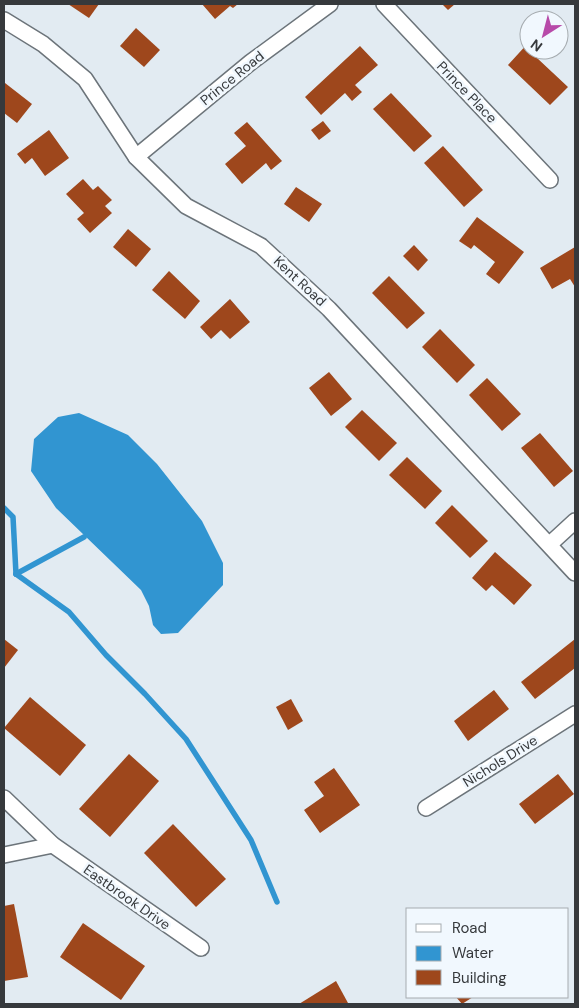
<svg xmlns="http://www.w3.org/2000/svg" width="579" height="1008" viewBox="0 0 579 1008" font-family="'DM Sans',sans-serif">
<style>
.water{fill:#3195d1}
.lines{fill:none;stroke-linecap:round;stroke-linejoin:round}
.stream{stroke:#3195d1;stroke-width:5.5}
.building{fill:#9e471c}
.minor-casing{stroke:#6c747a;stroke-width:18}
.minor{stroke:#fff;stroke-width:15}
.labels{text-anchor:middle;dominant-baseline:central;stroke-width:5;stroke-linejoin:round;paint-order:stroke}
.street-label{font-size:14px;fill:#36393c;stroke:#f1f8fe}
</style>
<rect width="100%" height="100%" fill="#e2ebf2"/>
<path class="water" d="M79,413L128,435L157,464L202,521L223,563V585L178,633L161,634L153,625L149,606L141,590L56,508L31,471L34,439L58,417Z"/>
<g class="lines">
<g class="stream">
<path d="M4,508L13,517L16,574"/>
<path d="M16,574L69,612L106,655L145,694L186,739L251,840L277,902"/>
<path d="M16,574L84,537"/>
</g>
</g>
<g class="building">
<path d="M68,4H99L89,18Z"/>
<path d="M202,4H238L233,8L230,6L215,19Z"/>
<path d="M442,4H455L448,10Z"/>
<path d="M136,28L160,50L144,67L120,46Z"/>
<path d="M529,42V50H544L537,58L568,87L550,105L508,65Z"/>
<path d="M360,46L378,65L355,85L362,92L352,101L345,93L321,115L305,97Z"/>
<path d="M5,83L32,104L17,123L4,113V85Z"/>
<path d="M391,93L432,136L414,152L373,109Z"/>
<path d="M323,121L331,131L319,140L311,130Z"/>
<path d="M247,122L282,161L271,170L266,163L242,184L225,164L246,146L234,133Z"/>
<path d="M49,130L69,158L45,176L32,158L25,164L17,154Z"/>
<path d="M443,146L483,190L464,207L424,163Z"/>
<path d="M83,179L93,190L98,186L112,200L105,206L112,213L90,233L77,219L84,213L66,194Z"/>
<path d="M296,187L322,204L309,222L284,204Z"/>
<path d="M477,217L524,252L499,284L486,274L495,262L474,245L471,249L459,241Z"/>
<path d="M128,229L151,249L136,267L113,247Z"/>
<path d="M414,245L428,260L418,271L403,256Z"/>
<path d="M575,247V287L570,279L552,289L540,268Z"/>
<path d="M169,271L200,301L185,319L152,290Z"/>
<path d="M389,276L425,313L407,329L372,293Z"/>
<path d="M230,299L250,322L230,339L221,330L211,339L200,327Z"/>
<path d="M440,329L475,365L457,383L422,347Z"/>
<path d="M329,372L352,399L331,416L309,388Z"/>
<path d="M487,378L521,414L502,431L469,395Z"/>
<path d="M362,410L397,443L379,461L345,427Z"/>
<path d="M540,433L573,471L554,487L521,448Z"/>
<path d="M407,457L442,491L425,509L389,475Z"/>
<path d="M452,505L488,541L470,558L435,523Z"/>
<path d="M495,552L532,585L514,605L492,585L486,591L472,578Z"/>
<path d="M4,639L18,650L4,668Z"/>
<path d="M575,639V668L535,699L521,682Z"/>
<path d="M494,690L509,709L468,741L454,721Z"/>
<path d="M30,697L86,745L60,776L4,728Z"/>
<path d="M291,699L303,721L288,730L276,707Z"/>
<path d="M129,754L159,781L110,837L79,809Z"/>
<path d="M334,768L360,805L320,833L304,810L324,796L314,782Z"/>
<path d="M558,774L574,794L535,824L519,804Z"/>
<path d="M173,824L226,879L196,907L144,853Z"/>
<path d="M14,904L28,977L4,981V906Z"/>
<path d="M83,923L145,966L121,1000L60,957Z"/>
<path d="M336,981L348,1003L345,1004H299Z"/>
<path d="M456,997H473L462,1004Z"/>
</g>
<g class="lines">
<defs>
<g id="minor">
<path d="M384,4L550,180"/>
<path d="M4,20L43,44L85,79L136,157L186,206L261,246L329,309L575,573"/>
<path d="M136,157L251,62L330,4"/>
<path d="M550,544L575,521"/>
<path d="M4,798L53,845L201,948"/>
<path d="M426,808L575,714"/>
<path d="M4,855L53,845"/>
</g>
</defs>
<use href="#minor" class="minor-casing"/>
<use href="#minor" class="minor"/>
</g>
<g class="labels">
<g class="street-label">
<text transform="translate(232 78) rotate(-39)">Prince Road</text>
<text transform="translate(467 92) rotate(46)">Prince Place</text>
<text transform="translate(300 281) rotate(43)">Kent Road</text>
<text transform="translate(500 761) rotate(-32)">Nichols Drive</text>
<text transform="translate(127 897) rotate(35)">Eastbrook Drive</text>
</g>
</g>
<rect width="579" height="1008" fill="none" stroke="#36393c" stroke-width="10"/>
<rect x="406" y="908" width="162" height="90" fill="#f1f8fe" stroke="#a6acb0"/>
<rect x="416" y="924" width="25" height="8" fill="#ffffff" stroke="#a6acb0"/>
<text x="452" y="933" font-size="15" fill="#36393c">Road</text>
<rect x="416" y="946" width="25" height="15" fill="#3195d1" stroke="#a6acb0"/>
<text x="452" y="958" font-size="15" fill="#36393c">Water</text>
<rect x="416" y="970" width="25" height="15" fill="#9e471c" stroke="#a6acb0"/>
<text x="452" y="983" font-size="15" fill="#36393c">Building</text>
<g transform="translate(544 35) rotate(216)"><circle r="24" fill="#f1f8fe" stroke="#a6acb0"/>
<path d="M0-4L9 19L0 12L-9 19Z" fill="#b74aa9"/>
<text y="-8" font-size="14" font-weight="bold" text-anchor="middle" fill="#36393c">N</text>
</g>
</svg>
